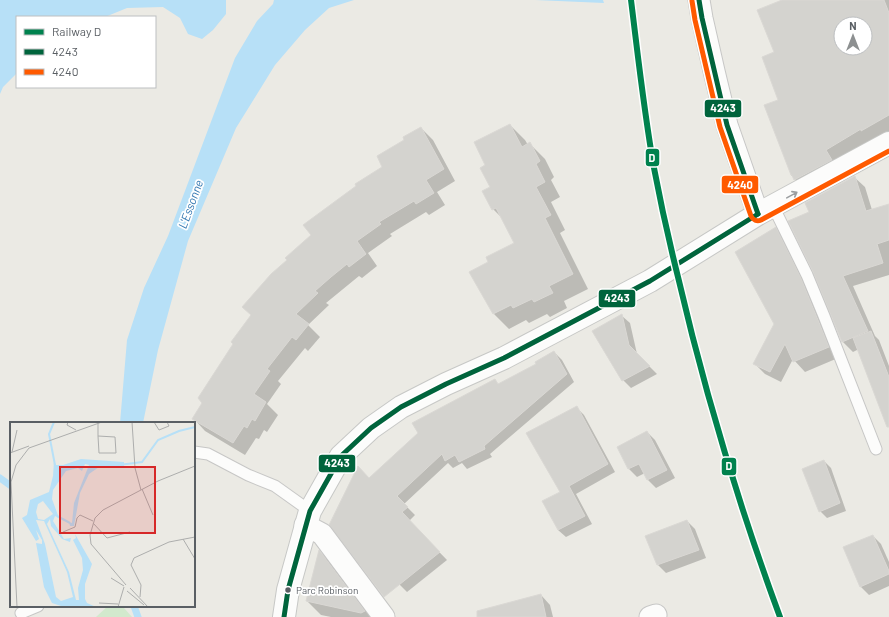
<svg xmlns="http://www.w3.org/2000/svg" width="889" height="617" viewBox="0 0 889 617" font-family="Barlow,sans-serif">
<style>
.green{fill:#d2e9cd}
.water{fill:#b7e0f7}
.shadow{fill:#0003;fill-rule:evenodd}
.lines{fill:none;stroke-linecap:round;stroke-linejoin:round}
.stream{stroke:#b7e0f7;stroke-width:7}
.building{fill:#d4d3cf;stroke:#dad8d4;fill-rule:evenodd}
.lane-casing{stroke:#c7c7c6;stroke-width:13}
.street-casing{stroke:#c7c7c6;stroke-width:23}
.secondary-casing{stroke:#c7c8c6;stroke-width:24}
.lane{stroke:#fcfcfb;stroke-width:11}
.street{stroke:#fcfcfb;stroke-width:21}
.secondary{stroke:#fcfcfb;stroke-width:22}
.bus-1-casing{stroke:#fff;stroke-width:8}
.bus-2-casing{stroke:#fff;stroke-width:8}
.bus-1{stroke:#00643c;stroke-width:5}
.bus-2{stroke:#ff5a00;stroke-width:5}
.rail-1-casing{stroke:#fff;stroke-width:9}
.rail-1{stroke:#00824e;stroke-width:6}
.oneway{stroke:#9b9ea0}
.bus-dot{fill:#5a5f64;stroke:#fff;stroke-width:1.5}
.labels{text-anchor:middle;dominant-baseline:central;stroke-width:3.5;stroke-linejoin:round;paint-order:stroke}
.bus-label{font-size:10px;fill:#5a5f64;stroke:#fff;text-anchor:start}
.water-label{font-size:12px;font-style:italic;fill:#3277b1;stroke:#fff}
.inset-river{fill:none;stroke:#b7e0f7;stroke-width:2}
.inset-road{fill:none;stroke:#adaead;stroke-width:1}
.view{fill:#d62828;fill-opacity:0.15;stroke:#d62828;stroke-width:2}
.inset-edge{fill:none;stroke:#5a5f64;stroke-width:2}
.line-badge{stroke:#fff;stroke-width:1.5}
.badge-label{font-size:11px;text-anchor:middle;font-weight:bold;fill:#fff}
</style>
<rect width="100%" height="100%" fill="#ebeae4"/>
<path class="green" d="M108,606L124,608L132,617H96Z"/>
<g class="water">
<path d="M0,0H226V14L213,30L202,39L188,34L180,18L163,7L127,8L105,17H17V73L3,87L0,94Z"/>
<path d="M274,0H354L329,8L305,30L275,65L236,128L188,241L158,350L143,423H120L127,340L144,288L168,236L235,58L257,21L273,4Z"/>
<path d="M535,0H603L604,3Z"/>
</g>
<g class="shadow">
<path d="M784,0H889V134L807,191L791,175L780,101L776,53ZM841,24H865V48H841Z"/>
<path d="M510,125L525,140L528,145L530,144L545,159L554,177L551,180L560,197L551,202L565,230L560,233L588,289L564,301L567,308L550,317L547,314L529,323L526,320L509,329L494,314L470,272L490,263L515,243L502,218L493,209L491,187L487,166Z"/>
<path d="M421,128L433,140L455,181L437,192L445,205L429,215L426,212L390,234L392,236L368,253L377,266L362,278L359,276L326,303L329,305L308,325L320,337L308,351L305,348L278,381L281,384L267,404L278,415L267,432L264,430L259,439L256,438L245,455L205,431L194,419L252,315L288,260L312,235L383,167L406,140Z"/>
<path d="M854,177L865,187L872,210L889,207V275L853,286L875,336L879,340L889,366V416L859,349L853,352L842,341L811,213Z"/>
<path d="M775,228L786,239L838,358L805,372L793,359L781,382L765,374L754,363L775,324Z"/>
<path d="M622,316L630,323L637,354L657,374L631,388L623,380Z"/>
<path d="M554,352L562,360L574,382L490,454L492,457L467,469L462,463L453,468L448,463L404,504L415,515L409,521L447,560L407,592L399,584L369,479L499,385L537,364Z"/>
<path d="M576,407L584,415L615,472L576,494L592,524L566,537L558,530L561,492Z"/>
<path d="M647,432L655,440L675,478L656,488L648,480L645,473L637,477L629,469L618,447Z"/>
<path d="M824,461L831,468L846,511L827,518L820,511Z"/>
<path d="M687,521L695,529L706,558L666,573L658,565L647,536Z"/>
<path d="M873,536L881,544L889,562V586L869,595L860,586Z"/>
<path d="M319,551L333,565L372,617H331L321,615L307,601Z"/>
<path d="M541,595L550,605L553,617H482Z"/>
</g>
<g class="lines">
<g class="stream">
<path d="M0,478L11,486"/>
<path d="M134,606L138,617"/>
</g>
</g>
<g class="building">
<path d="M782,0H884L889,13V115L861,131V129L826,150L832,160L794,180L792,175H791L764,105L778,100L762,57L774,52L757,10ZM841,24H865V48H841Z"/>
<path d="M510,124L522,147L530,142L540,161L536,164L545,182L536,187L551,215L545,218L573,274L549,286L553,293L534,302L532,299L513,308L511,305L493,314L469,272L488,262L486,257L514,243L496,208L492,210L482,191L490,187L480,168L485,165L474,142Z"/>
<path d="M421,127L444,169L426,180L434,193L416,204L414,201L379,222L381,224L357,241L366,254L349,267L347,264L331,277L315,291L318,293L296,314L309,324L296,340L292,337L267,369L270,371L254,394L266,402L255,421L252,419L247,428L244,426L233,443L192,419L202,403L198,398L233,344L231,342L251,315L242,307L271,274L287,260L285,258L311,235L303,225L356,186L355,184L382,167L377,156L404,140L403,137Z"/>
<path d="M855,176L866,211L889,204V240L877,244L883,263L843,276L868,331L842,342L813,272L788,221L809,212L805,203Z"/>
<path d="M776,227L801,278L829,347L793,362L785,344L770,372L753,364L774,324L735,252Z"/>
<path d="M622,314L629,345L650,366L622,381L592,331Z"/>
<path d="M871,331L889,377V427H887L853,338Z"/>
<path d="M554,351L567,374L484,446L485,449L459,462L455,455L445,461L442,454L397,496L408,507L402,512L440,552L384,597L329,525L358,466L369,478L418,433L412,423L495,379L498,384L536,364L535,362Z"/>
<path d="M577,406L608,464L569,486L585,516L558,530L542,501L560,492L526,433Z"/>
<path d="M647,431L667,470L647,480L639,464L628,469L617,447Z"/>
<path d="M824,460L840,503L819,512L802,469Z"/>
<path d="M687,520L699,550L657,565L645,536Z"/>
<path d="M873,535L889,571V574L860,587L843,547Z"/>
<path d="M319,550L365,611L361,613L306,601Z"/>
<path d="M541,594L546,617H477V611Z"/>
</g>
<g class="lines">
<defs>
<g id="lane">
<path d="M773,206L807,275L824,316L876,449"/>
<path d="M194,452L208,454L248,475L275,486L310,511"/>
<path d="M21,613L38,606"/>
</g>
<g id="street">
<path d="M699,0L702,18L714,71L727,125L758,214"/>
<path d="M305,525L322,534L384,617"/>
<path d="M650,617L656,615"/>
</g>
<path id="secondary" d="M284,617L288,590L310,511L341,456L371,428L401,407L446,384L504,358L650,281L758,214L889,143"/>
</defs>
<use href="#lane" class="lane-casing"/>
<use href="#street" class="street-casing"/>
<use href="#secondary" class="secondary-casing"/>
<use href="#lane" class="lane"/>
<use href="#street" class="street"/>
<use href="#secondary" class="secondary"/>
<defs>
<g id="bus-1">
<path d="M699,0L702,18L727,125L758,214"/>
<path d="M284,617L288,590L310,511L341,456L371,428L401,407L446,384L504,358L650,281L758,214"/>
</g>
<path id="bus-2" d="M692,1L695,20L720,127L751,216C753,220 757,222 761,220L889,151"/>
</defs>
<use href="#bus-1" class="bus-1-casing"/>
<use href="#bus-2" class="bus-2-casing"/>
<use href="#bus-1" class="bus-1"/>
<use href="#bus-2" class="bus-2"/>
<defs>
<path id="rail-1" d="M631,0C638,56 644,112 654,168C661,205 669,241 678,277C705,393 739,506 780,617"/>
</defs>
<use href="#rail-1" class="rail-1-casing"/>
<use href="#rail-1" class="rail-1"/>
</g>
<defs><path id="oneway-shaft" d="M-6 0H5M1.5-3L5.5 0L1.5 3" fill="none" stroke-width="1.6" stroke-linecap="round" stroke-linejoin="round"/></defs>
<use class="oneway" href="#oneway-shaft" transform="translate(792 195) rotate(-29)"/>
<circle class="bus-dot" cx="288" cy="590" r="3.5"/>
<g class="labels">
<g class="bus-label">
<text x="296" y="590">Parc Robinson</text>
</g>
<g class="water-label">
<text transform="translate(190 204) rotate(-70)">L'Essonne</text>
</g>
</g>
<g transform="translate(10 422)">
<rect width="185" height="185" fill="#ebeae4"/>
<path d="M71,37L114,40V45H89L79,52L70,71L64,104H60L59,100L62,101L64,81L79,43L75,42L72,49L68,46L56,49L43,68L42,77L49,96L45,94L43,99L54,117L61,116L60,120L52,117L48,112L41,104L40,97L37,102L59,150L66,178H69L68,166L73,148L72,136L63,118L66,116L65,112L82,142L75,162V177L77,181L86,185H54L42,181L34,165L26,121L32,122V118L26,108L29,117L26,119L12,96L17,93L20,78L39,70L43,54L44,39L46,43H53ZM33,79L43,92L34,98L28,97L26,90L28,82ZM26,98L34,99L57,150L63,175L51,179L46,175L35,122Z" fill="#b7e0f7" fill-rule="evenodd"/>
<path class="inset-river" d="M44,0L39,12L45,43M109,43L132,40L148,18L169,9L185,5M47,94L60,101"/>
<path class="inset-road" d="M58,0L57,3L66,8M122,0L125,46L131,68M144,0L149,8L159,4L157,0M88,1V14L89,31H106L105,15L88,14M2,30L7,8M0,31L19,24M132,67L143,93M83,101L97,116L120,110M53,110L65,105L67,96L70,93L83,99M173,117L185,137M101,156L114,164M116,163L81,122L80,113L85,96L93,88L148,59L185,44M120,166L138,185M117,169L134,183M130,175L131,163L121,143L124,136L159,120L185,115M89,181L108,182M7,185L1,60L6,43L19,26L92,0M108,185L114,165"/>
<path class="view" d="M50,45H145V111H50Z"/>
<rect width="185" height="185" class="inset-edge"/>
</g>
<g class="line-badge">
<rect x="704" y="99" width="38" height="19" rx="4" fill="#00643c"/>
<rect x="645" y="148" width="15" height="19" rx="4" fill="#00824e"/>
<rect x="721" y="175" width="38" height="19" rx="4" fill="#ff5a00"/>
<rect x="598" y="289" width="38" height="19" rx="4" fill="#00643c"/>
<rect x="318" y="454" width="38" height="19" rx="4" fill="#00643c"/>
<rect x="721" y="457" width="16" height="19" rx="4" fill="#00824e"/>
</g>
<g class="badge-label">
<text x="723" y="112">4243</text>
<text x="652" y="162">D</text>
<text x="740" y="189">4240</text>
<text x="617" y="302">4243</text>
<text x="337" y="467">4243</text>
<text x="729" y="470">D</text>
</g>
<rect x="16" y="16" width="140" height="72" fill="#ffffff" stroke="#bdbfc1"/>
<rect x="24" y="29" width="20" height="6" fill="#00824e" stroke="#bdbfc1"/>
<text x="52" y="36" font-size="12" fill="#5a5f64">Railway D</text>
<rect x="24" y="49" width="20" height="6" fill="#00643c" stroke="#bdbfc1"/>
<text x="52" y="56" font-size="12" fill="#5a5f64">4243</text>
<rect x="24" y="69" width="20" height="6" fill="#ff5a00" stroke="#bdbfc1"/>
<text x="52" y="76" font-size="12" fill="#5a5f64">4240</text>
<g transform="translate(853 36)"><circle r="19" fill="#ffffff" stroke="#bdbfc1"/>
<path d="M0-3L7 15L0 10L-7 15Z" fill="#8d9091"/>
<text y="-6" font-size="11" font-weight="bold" text-anchor="middle" fill="#5a5f64">N</text>
</g>
</svg>
